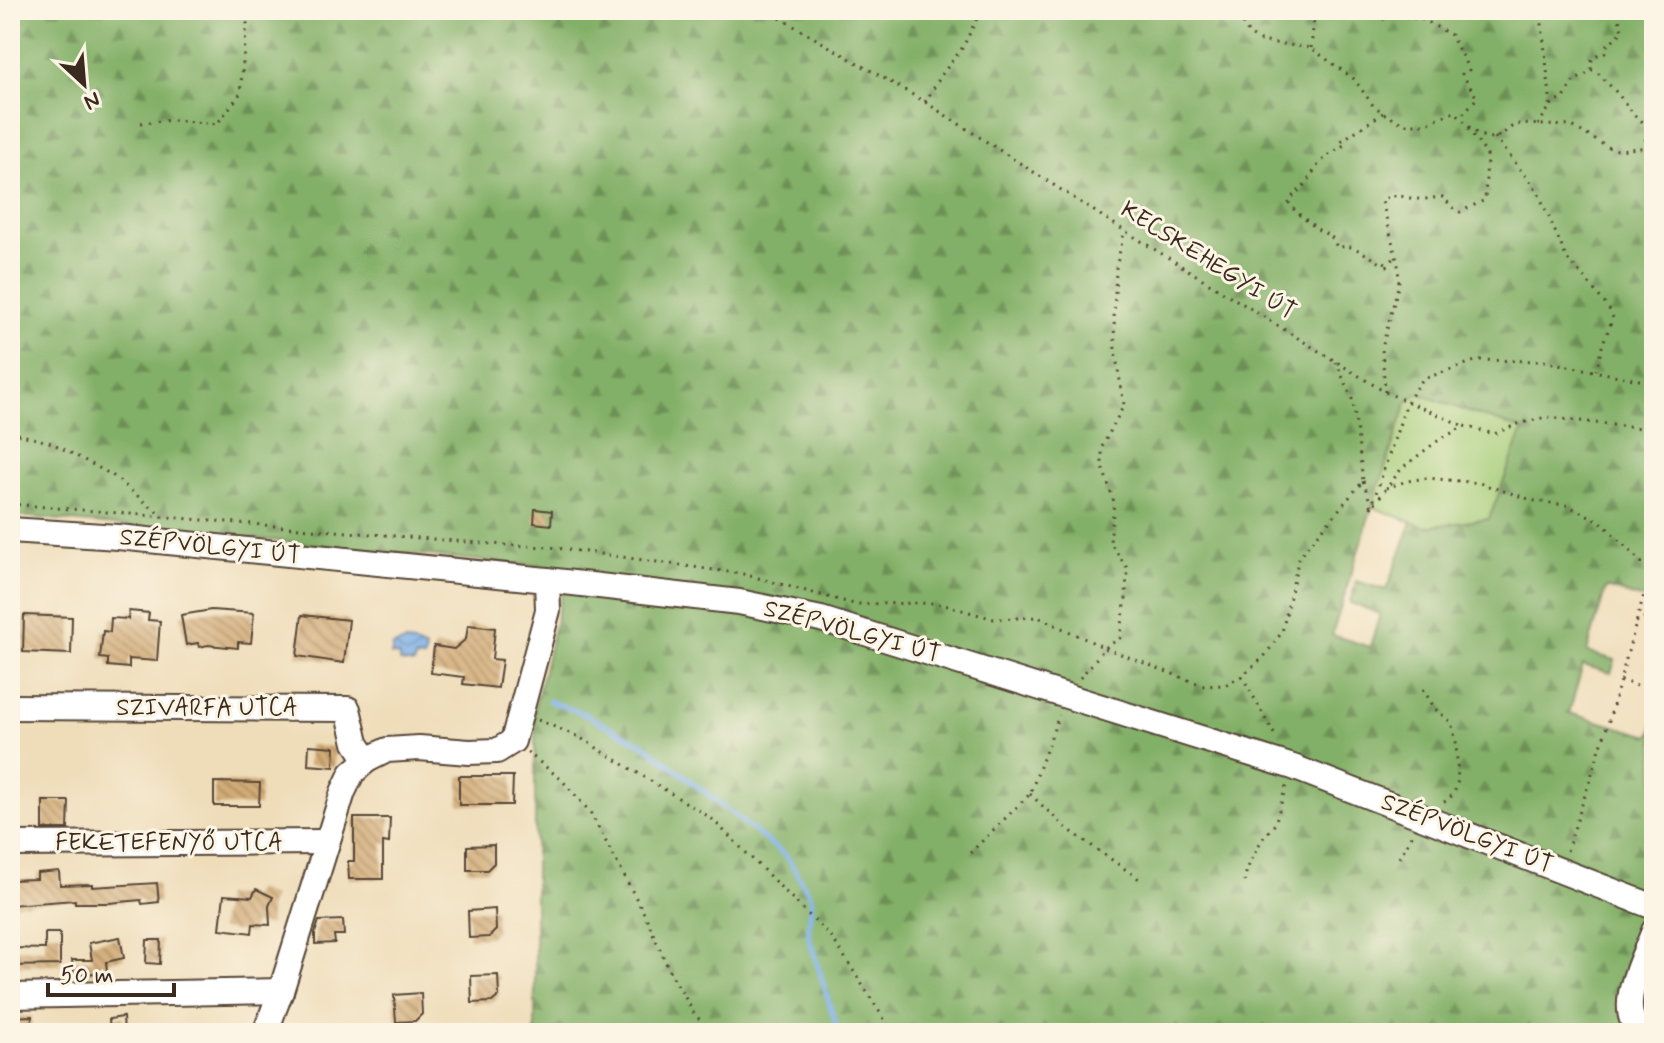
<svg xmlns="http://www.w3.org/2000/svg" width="1664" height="1043" viewBox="0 0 1664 1043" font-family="Mynerve,sans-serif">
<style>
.green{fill:#a4cc77;stroke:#707b4a;stroke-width:2}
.forest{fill:url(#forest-firs);stroke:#5f6d43;stroke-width:2;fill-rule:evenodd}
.water{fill:url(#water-waves);stroke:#5a6c82;stroke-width:2}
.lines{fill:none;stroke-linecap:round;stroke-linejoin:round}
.stream{stroke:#79aee7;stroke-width:5}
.building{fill:url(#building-back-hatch)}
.minor-casing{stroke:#564535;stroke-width:28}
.path{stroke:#564535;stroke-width:3;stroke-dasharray:2 6;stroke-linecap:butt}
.minor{stroke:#fff;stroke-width:24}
.labels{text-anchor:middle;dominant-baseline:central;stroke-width:6;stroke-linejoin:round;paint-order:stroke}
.street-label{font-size:24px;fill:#3b2a1e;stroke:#fcf5e5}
</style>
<defs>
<pattern id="forest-firs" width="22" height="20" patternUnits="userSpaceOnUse" patternTransform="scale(2)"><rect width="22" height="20" fill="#83b068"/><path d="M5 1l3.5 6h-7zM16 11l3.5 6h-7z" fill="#6c8f55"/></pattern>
<pattern id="water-waves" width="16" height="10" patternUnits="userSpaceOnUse" patternTransform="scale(2)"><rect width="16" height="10" fill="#79aee7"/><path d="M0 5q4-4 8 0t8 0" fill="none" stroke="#648ebb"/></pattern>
<pattern id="building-back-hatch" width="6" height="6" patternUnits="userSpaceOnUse" patternTransform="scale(2)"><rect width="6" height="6" fill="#d2ab77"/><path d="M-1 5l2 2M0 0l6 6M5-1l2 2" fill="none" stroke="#ac8b61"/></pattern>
</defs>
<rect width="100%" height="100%" fill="#fcf5e5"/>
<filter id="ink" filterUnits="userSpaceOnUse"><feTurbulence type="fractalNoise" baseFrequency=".0125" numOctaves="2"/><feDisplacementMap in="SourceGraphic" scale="16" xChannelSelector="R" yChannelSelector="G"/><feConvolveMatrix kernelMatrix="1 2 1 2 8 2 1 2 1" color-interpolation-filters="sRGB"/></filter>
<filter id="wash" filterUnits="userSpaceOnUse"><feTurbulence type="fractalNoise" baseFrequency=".006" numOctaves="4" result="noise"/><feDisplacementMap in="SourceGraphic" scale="32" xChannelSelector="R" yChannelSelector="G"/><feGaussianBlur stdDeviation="1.8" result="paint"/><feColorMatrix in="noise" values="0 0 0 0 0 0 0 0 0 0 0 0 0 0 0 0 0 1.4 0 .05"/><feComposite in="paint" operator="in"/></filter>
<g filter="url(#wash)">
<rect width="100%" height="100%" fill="#efddba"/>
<path class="green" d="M1417,392L1466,411L1524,430L1489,519L1425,527L1372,507L1407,402Z"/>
<path class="forest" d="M10,10H1654V602L1606,588L1587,652L1615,660L1611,673L1583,665L1569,713L1650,736L1654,724V1033H535V707L568,569L10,515ZM1418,393L1466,411L1523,430L1489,519L1425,527L1412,522L1386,590L1356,581L1350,603L1380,614L1370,647L1332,635L1372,507L1407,402Z"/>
<path class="water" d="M406,642L413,643L426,649L424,659L415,658L414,664L400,662V656L391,655L393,646Z"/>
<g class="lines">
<path class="stream" d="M549,701L582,713L645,745L787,857L812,899L808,934L836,1025L841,1033"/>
</g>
<g id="blocks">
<g class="building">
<path d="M535,509L552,511L551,525L534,523Z"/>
<path d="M211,610L254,613L251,643L238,642V648L208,645L199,647L198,643L186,645L181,615Z"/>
<path d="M129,611L149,613L148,620L160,621L157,661L129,659V668L108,666V659L100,658L103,631L110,632L111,618L128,619Z"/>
<path d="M24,615L72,617L71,654L23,652Z"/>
<path d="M302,615L349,620L344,663L297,656Z"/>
<path d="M468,625L495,628L492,659L502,660L498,688L463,684L464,677L431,673L434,646L454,649L466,639Z"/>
<path d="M309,745L335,747L334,767L308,765Z"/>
<path d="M459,776H513L512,805H459Z"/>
<path d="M214,782L260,783L259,806H214Z"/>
<path d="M43,801H69L68,829H43Z"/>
<path d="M354,818H390L389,843L383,842V879H349L348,861H354Z"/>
<path d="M494,845V863L487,870H467V846Z"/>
<path d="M59,871L60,885L92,884V887L157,883L159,902L142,904L141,900L109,903H75V900L10,905V880L37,879V873Z"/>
<path d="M256,889L273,897L269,906L270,925L253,924L252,933L220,929L224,895L252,897Z"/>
<path d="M495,909L496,930L489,937L469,938L468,911Z"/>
<path d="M343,920L344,935H334L335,943L315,944V933L319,921Z"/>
<path d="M45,933H60V965L10,966V948L45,949Z"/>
<path d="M120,937L124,958L106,962L107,972L74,975L72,960H92L89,943Z"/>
<path d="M147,940H161L160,964L146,963Z"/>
<path d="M498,975L499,996L492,1002L472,1003L471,976Z"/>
<path d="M421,993L422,1014L415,1021L396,1022L394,995Z"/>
<path d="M32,1016L31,1033H10V1017Z"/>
<path d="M123,1017L124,1033H110L109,1019Z"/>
</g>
</g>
</g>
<g filter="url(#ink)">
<use href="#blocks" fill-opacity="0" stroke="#564535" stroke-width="2"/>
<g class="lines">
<defs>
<g id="minor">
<path d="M10,530L118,537L547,580L739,602L821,619L1293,767L1654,907"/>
<path d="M10,707L348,709L356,743L367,760"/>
<path d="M10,844L327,842"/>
<path d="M10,996L281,991"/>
<path d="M265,1033L281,991L343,792L352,773L367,760L387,750L419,748L469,752L497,751L513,741L548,610L547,580"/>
<path d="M1643,1033C1612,1012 1644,958 1654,931"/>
</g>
</defs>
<use href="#minor" class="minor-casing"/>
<g class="path">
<path d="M766,10L925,102L1125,231L1385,392L1464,426"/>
<path d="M1234,10L1249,34L1260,41L1311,48L1354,79L1372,104L1383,113L1404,124H1424L1451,113L1456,112C1465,123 1480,142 1496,137C1506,134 1508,126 1520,124L1572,126L1607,147L1618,150L1650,147L1654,178"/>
<path d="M1360,10L1384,19L1396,15L1424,20L1451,35L1469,70L1462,74L1477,98L1460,117"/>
<path d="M1311,48L1315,10"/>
<path d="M1591,70L1597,72L1618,94L1636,117L1647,125L1649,132"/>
<path d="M925,102L943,73L963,47L981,10"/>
<path d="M1551,105L1564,98L1574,80L1584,76L1591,70L1592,60L1595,56L1605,52L1606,46L1623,31L1619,25L1621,10"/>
<path d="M1383,113L1341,141L1344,145L1326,157L1318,165L1302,189L1295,193L1289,203L1296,212L1320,231L1331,236L1337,247C1342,247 1346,246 1351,247C1356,248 1377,260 1382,264L1384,262L1386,263L1384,265L1387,266L1395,257"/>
<path d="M141,123L172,120L217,124L240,94L247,23L242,10"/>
<path d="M1538,125L1551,105L1542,25L1545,10"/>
<path d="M1495,137L1538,192L1567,259L1584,277L1609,309L1613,318L1603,343L1596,370"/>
<path d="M1650,147L1644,137L1649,132L1654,129"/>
<path d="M1385,392L1382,348L1399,283L1398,264L1382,201C1395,190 1407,200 1422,199C1430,199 1436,197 1443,197L1454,209L1460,212L1485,200L1487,155L1468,128"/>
<path d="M10,432L52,443L112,475L162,516"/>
<path d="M1363,481L1372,507L1402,468L1436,442L1464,426L1494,434L1518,424L1546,417L1639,428L1654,433"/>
<path d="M1386,488L1407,481L1427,478L1479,483L1535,501L1566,505L1600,521L1654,575"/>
<path d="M10,504L504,545L550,547L743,574L854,604L937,603L994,619L1038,617L1105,648L1204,686L1225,685L1242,676L1264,657L1282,632L1299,557L1363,481L1353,401L1336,362"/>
<path d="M1371,508L1407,402L1423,379L1478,360L1543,361L1654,383"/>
<path d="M1636,622L1654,613"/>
<path d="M1242,676L1277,739"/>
<path d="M1080,678L1105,648L1120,638L1126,598L1127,568L1110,542L1114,502L1102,465V447L1124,405L1115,350L1114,319L1116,268L1124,233"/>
<path d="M1620,680L1637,686L1654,688"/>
<path d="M1423,689L1435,709L1451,722L1456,742L1458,780L1454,794L1443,803"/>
<path d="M538,720L579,737L711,818L833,939L893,1033"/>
<path d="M527,752L562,780L590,812L645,915L670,972L694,1013L711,1033"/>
<path d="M1030,794L1065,827L1142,881"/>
<path d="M1567,851L1608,724L1643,598L1654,575"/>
<path d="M970,853L1030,794L1059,715"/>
<path d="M1399,858L1413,834"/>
<path d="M1244,882L1247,869L1262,839L1275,824L1286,786"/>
</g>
<use href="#minor" class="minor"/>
</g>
</g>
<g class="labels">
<g class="street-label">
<text transform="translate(1208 261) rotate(32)">KECSKEHEGYI ÚT</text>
<text transform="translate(210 547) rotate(6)">SZÉPVÖLGYI ÚT</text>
<text transform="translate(852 632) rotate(15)">SZÉPVÖLGYI ÚT</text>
<text x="207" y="708">SZIVARFA UTCA</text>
<text transform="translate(1467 834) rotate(21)">SZÉPVÖLGYI ÚT</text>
<text x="169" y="843">FEKETEFENYŐ UTCA</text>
</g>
</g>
<rect width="1664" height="1043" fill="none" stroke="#fcf5e5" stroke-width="40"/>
<g transform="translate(84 84) rotate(154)" stroke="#fcf5e5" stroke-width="6" paint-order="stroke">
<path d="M0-6L14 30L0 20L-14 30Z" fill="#3b2a1e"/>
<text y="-12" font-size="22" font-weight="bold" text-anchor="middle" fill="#3b2a1e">N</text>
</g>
<path d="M48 983v12h126v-12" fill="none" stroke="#3b2a1e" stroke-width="4"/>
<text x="60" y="983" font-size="24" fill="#3b2a1e" stroke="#fcf5e5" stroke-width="6" paint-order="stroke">50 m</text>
</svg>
